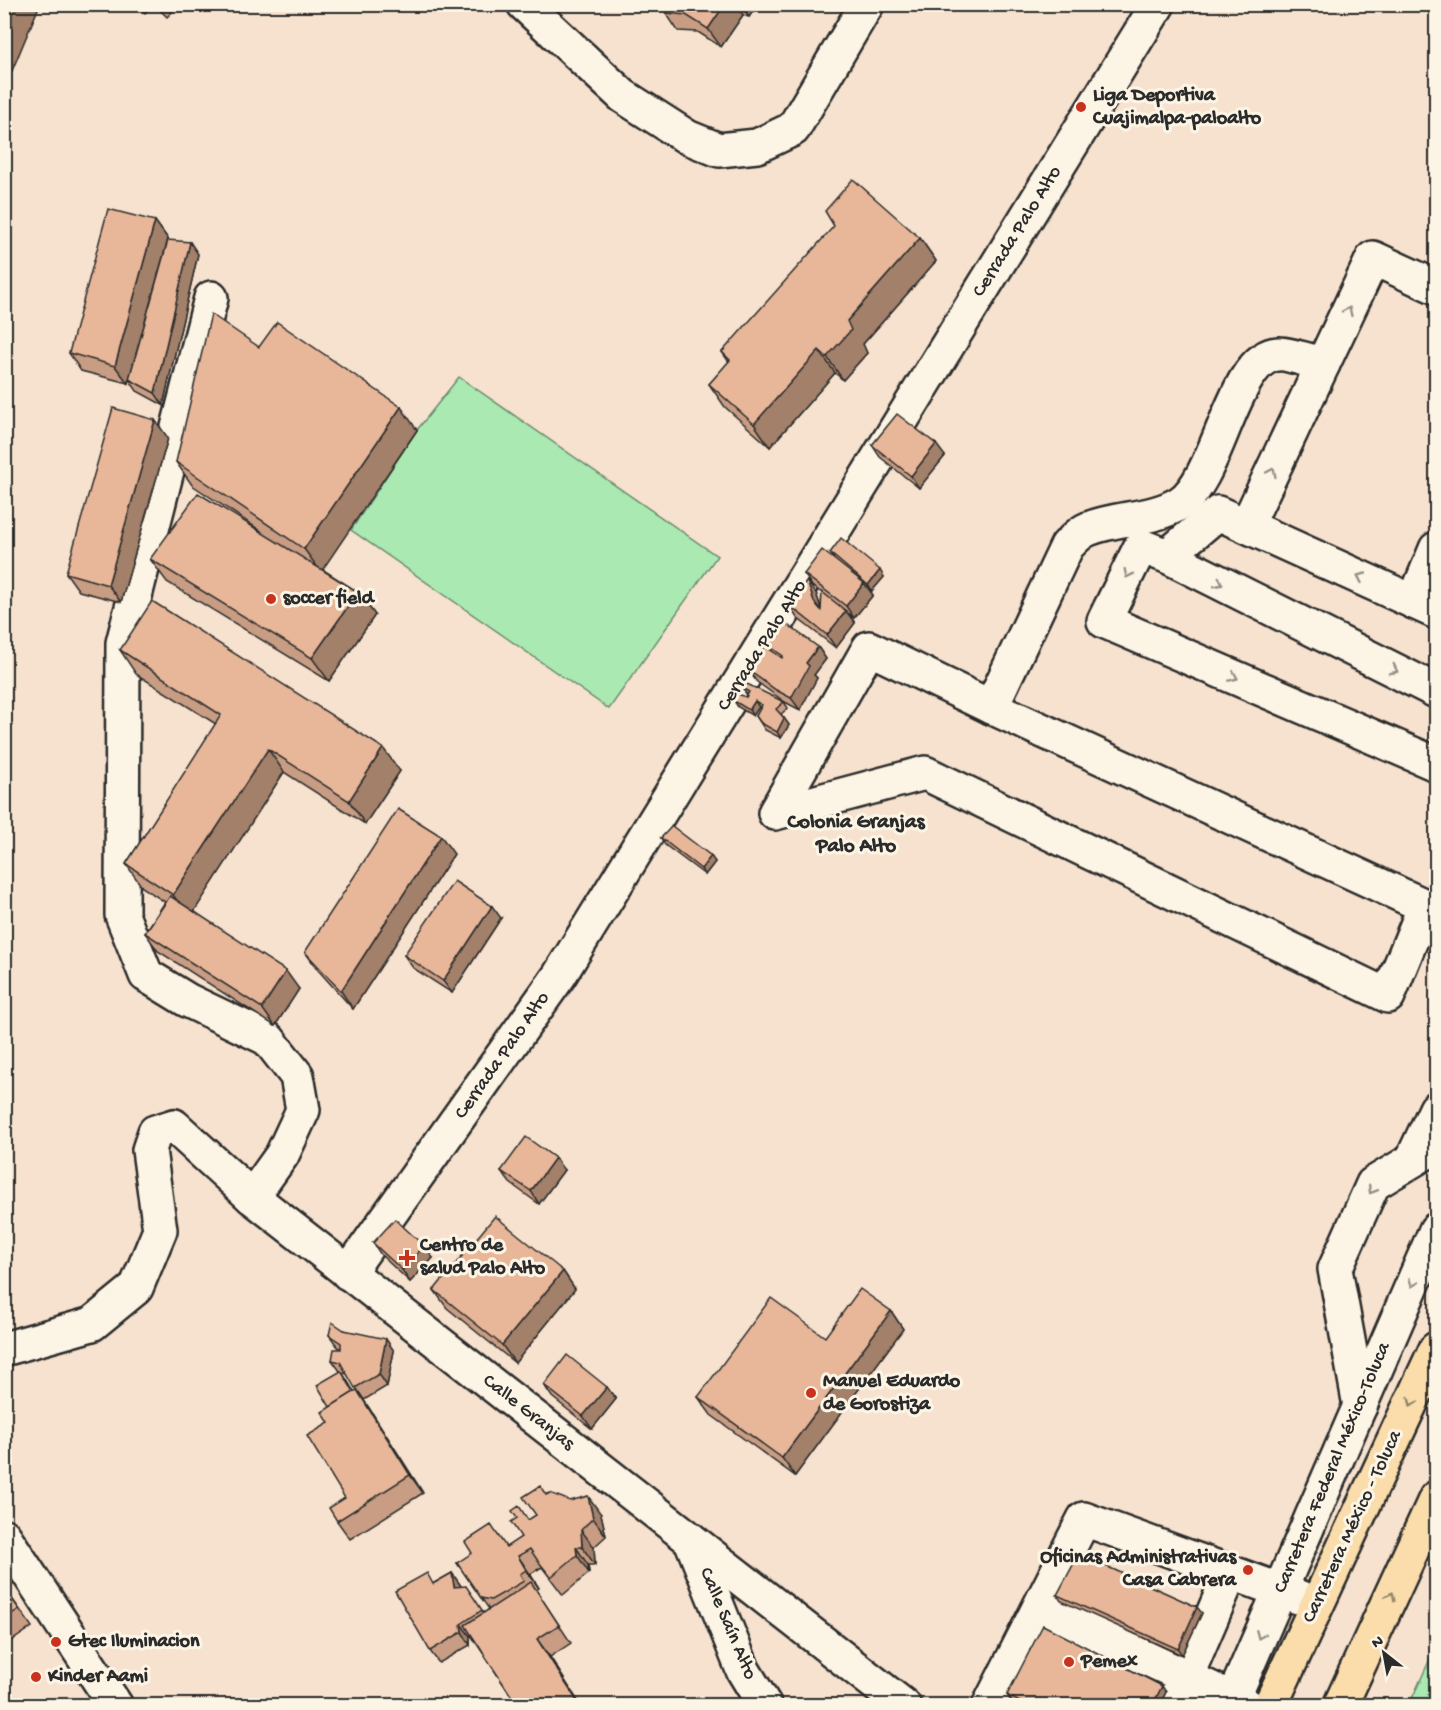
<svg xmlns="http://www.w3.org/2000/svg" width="1441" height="1710" viewBox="0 0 1441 1710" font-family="'Gochi Hand',sans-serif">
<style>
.forest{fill:url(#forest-crowns);stroke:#6a8a6e;stroke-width:1.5}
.pitch{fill:#aaeab2;stroke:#6a8a6e;stroke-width:1.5}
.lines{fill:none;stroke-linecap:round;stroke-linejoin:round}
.minor-casing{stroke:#2b2b2b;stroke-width:38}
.major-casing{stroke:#2b2b2b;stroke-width:38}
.minor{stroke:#fcf5e5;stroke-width:33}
.major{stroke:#fbddab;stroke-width:33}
.wall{fill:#c89d84;stroke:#2b2b2b;stroke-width:1.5}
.shaded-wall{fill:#a2806b;stroke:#2b2b2b;stroke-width:1.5}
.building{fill:#e8b799;stroke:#2b2b2b;stroke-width:1.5}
.oneway{stroke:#949088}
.oneway2{stroke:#93846b}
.poi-dot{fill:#c8321e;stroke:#fcf5e5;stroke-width:2}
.labels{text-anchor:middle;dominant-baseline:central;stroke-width:6;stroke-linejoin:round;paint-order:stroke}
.poi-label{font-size:20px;font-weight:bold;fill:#2b2b2b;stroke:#fcf5e5;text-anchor:start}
.street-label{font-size:20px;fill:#2b2b2b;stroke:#fcf5e5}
.neighbourhood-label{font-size:21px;font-weight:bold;fill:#2b2b2b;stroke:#fcf5e5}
</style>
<defs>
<pattern id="forest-crowns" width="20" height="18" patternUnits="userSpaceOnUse" patternTransform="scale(1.5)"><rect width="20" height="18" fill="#aaeab2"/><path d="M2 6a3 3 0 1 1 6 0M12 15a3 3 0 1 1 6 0" fill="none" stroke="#92c999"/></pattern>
</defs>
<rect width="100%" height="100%" fill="#f6e2ce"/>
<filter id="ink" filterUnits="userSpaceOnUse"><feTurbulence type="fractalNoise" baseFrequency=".0167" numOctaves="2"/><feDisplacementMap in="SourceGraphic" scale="12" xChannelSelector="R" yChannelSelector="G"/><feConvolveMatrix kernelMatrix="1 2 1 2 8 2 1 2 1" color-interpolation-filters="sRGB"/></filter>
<g filter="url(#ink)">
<path class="forest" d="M1436,1646V1705H1409Z"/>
<path class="pitch" d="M459,377L717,556L609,709L351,530L417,430Z"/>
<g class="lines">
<defs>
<g id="minor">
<path d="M524,4L623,96L687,137L719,150L757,146L793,129L867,4"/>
<path d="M211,298L123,643L122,915L146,975L187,1000L268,1039L297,1076L303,1110L282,1155L252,1197"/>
<path d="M1247,525L1373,258L1436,287"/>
<path d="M1167,556L1218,513L1436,612"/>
<path d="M1414,602L1436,549"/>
<path d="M869,648L991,707L1425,906L1388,996L925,773L775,813Z"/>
<path d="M1436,691L1167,556L1141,546L1104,621L1436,764"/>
<path d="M991,707L1067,546C1073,540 1080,532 1088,529C1117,517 1153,520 1180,503C1219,478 1233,356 1278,354C1286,353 1313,362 1323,364"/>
<path d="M1412,1160L1436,1109"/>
<path d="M348,1273L559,976L1158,4"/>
<path d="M4,1349L92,1324L136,1288L160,1230L149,1150L155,1132L174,1126L252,1197L904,1706"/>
<path d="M1360,1406L1335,1269L1373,1184L1436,1146"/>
<path d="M4,1536L116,1706"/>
<path d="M691,1540L743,1670L765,1706"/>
<path d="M1039,1608L1248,1706"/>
<path d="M989,1706L1084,1519L1301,1598"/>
<path d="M1172,1706L1186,1677L1231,1572"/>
<path d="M1230,1706L1436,1230"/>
</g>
<g id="major">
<path d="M1270,1706L1436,1349"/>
<path d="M1340,1706L1436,1498"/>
</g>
</defs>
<use href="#minor" class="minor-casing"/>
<use href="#major" class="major-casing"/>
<use href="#minor" class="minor"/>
<use href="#major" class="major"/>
</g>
<g class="wall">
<path d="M136,4H153L145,13Z"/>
<path d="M154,4H180L167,17Z"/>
<path d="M654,4H758L749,17L743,15L721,47L698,32L678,31L664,10Z"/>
<path d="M155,221L168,239L145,322L198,254L163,405L137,391L129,379L128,383L81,371L69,353Z"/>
<path d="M920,238L936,261L863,344L867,353L843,380L835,373L770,447L725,407L709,384L729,362L722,352Z"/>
<path d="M259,347L417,430L322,569L358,592L375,615L329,681L167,582L150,559L261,531L192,485L176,462Z"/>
<path d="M168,438L121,602L79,591L66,573Z"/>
<path d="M872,445L945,456L919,488L880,457Z"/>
<path d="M830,553L884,577L872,591L867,587L873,595L854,618L848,613L855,623L836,648L797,618L789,605L807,581L816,593L821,609L822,593L812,586L804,574L834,559Z"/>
<path d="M768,645L818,647L826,659L814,675L817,678L800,710L785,702L757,682L748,670L773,652Z"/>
<path d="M120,650L400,771L365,824L284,772L194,911L299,989L275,1026L158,951L145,933L165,902L142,887L126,864L216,724L136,674Z"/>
<path d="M742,688L784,702L788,708L781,714L789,725L781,738L765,730L756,716L761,708L759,707L753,716L738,707L734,701L746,697L747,695Z"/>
<path d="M661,838L715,862L705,875L665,845Z"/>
<path d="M454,854L353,1009L318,970L305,952Z"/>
<path d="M501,918L452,993L413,968L404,955Z"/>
<path d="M564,1170L539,1204L510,1183L501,1171Z"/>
<path d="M373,1243L433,1258L410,1282L381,1255Z"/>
<path d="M563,1271L575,1289L515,1363L447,1308L434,1290Z"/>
<path d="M891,1311L903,1329L795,1476L711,1415L698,1397L825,1337Z"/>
<path d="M344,1330L394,1351L387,1386L364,1400L347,1374L342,1372L354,1392L357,1390L369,1408L423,1493L350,1539L337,1521L345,1498L329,1423L340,1371L332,1360L341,1349L338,1347L329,1335Z"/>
<path d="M544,1385L616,1399L592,1429L552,1397Z"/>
<path d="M546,1495L601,1514L606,1536L594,1547L595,1565H588L589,1573L563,1595L542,1567L530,1574L539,1588L536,1590L571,1643L550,1657L581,1706H500L512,1697L471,1635L470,1636V1645L439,1663L430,1651L434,1583L452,1573L461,1586L484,1613L489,1609L457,1563L506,1547L521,1537L529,1520L536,1515Z"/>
<path d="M4,1587L32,1627L4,1646Z"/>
<path d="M1057,1595L1202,1613L1182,1655L1061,1601Z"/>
<path d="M1166,1692L1159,1706H1019L1011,1701L1007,1695Z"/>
</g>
<g class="shaded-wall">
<path d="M14,4H40L4,90V27Z"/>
<path d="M725,4H735L743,15L721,47L708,29Z"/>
<path d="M741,4H758L749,17Z"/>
<path d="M155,221L168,239L128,383L115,366Z"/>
<path d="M920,238L936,261L863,344L867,353L843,380L827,357L847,321Z"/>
<path d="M190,242L198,254L163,405L155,393Z"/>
<path d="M819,350L835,373L770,447L754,424Z"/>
<path d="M401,407L417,430L321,572L304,549Z"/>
<path d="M155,420L168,438L121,602L108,585Z"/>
<path d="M936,444L945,456L919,488L911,476Z"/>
<path d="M880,570L884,577L872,591L868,585Z"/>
<path d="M807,581L816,593L823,614L814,602Z"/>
<path d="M864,583L873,595L854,618L846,606Z"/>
<path d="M358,592L375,615L329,681L312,658Z"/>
<path d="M846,611L855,623L836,648L827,635Z"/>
<path d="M818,647L826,659L814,675L817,678L800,710L791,698L806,663Z"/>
<path d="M755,701L759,707L753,716L749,710Z"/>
<path d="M784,718L789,725L781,738L777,732Z"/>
<path d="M383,748L400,771L365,824L349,801Z"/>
<path d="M268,749L284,772L190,918L173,895Z"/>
<path d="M441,836L454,854L353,1009L341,991Z"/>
<path d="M711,856L715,862L705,875L701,869Z"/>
<path d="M492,906L501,918L452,993L443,981Z"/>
<path d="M286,971L299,989L275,1026L262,1008Z"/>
<path d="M555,1158L564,1170L539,1204L531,1191Z"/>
<path d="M424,1246L433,1258L410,1282L402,1270Z"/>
<path d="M563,1271L575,1289L515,1363L502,1345Z"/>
<path d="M891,1311L903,1329L795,1476L782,1458Z"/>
<path d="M386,1339L394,1351L387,1386L379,1374Z"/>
<path d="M607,1387L616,1399L592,1429L583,1416Z"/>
<path d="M357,1390L369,1408L423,1493L410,1475Z"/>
<path d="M588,1496L601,1514L606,1536L593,1518Z"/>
<path d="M581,1530L594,1547L595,1565L582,1547Z"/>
<path d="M576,1547L588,1565L589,1573L577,1555Z"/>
<path d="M518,1556L530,1574L539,1588L526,1570Z"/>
<path d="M452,1573L461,1586L462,1599L454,1587Z"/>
<path d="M1197,1607L1202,1613L1182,1655L1178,1649Z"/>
<path d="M461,1624L470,1636V1645L462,1632Z"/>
<path d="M537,1639L550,1657L581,1706L579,1704Z"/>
<path d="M1162,1686L1166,1692L1159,1706H1152Z"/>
</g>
<g class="building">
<path d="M4,4H14L4,27Z"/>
<path d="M660,4H725L708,29L686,15L666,13Z"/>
<path d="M853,179L920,238L847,321L851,330L827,357L819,350L754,424L709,384L730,360L722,352L834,226L825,211Z"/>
<path d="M108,209L155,221L115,366L69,353Z"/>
<path d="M168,240L190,242L155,393L129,379Z"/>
<path d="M211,314L259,347L277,322L401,407L304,549L176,462Z"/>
<path d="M113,408L155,420L108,585L66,573Z"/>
<path d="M897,414L936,444L911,476L872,445Z"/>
<path d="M198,493L358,592L312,658L150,559Z"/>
<path d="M841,538L880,570L868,585L830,553Z"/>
<path d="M822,550L864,583L846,606L804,574Z"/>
<path d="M807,581L814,602L821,610L822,592L846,611L827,635L789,605Z"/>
<path d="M152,601L383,748L349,801L268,749L173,895L126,864L221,715L120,650Z"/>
<path d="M785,623L818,647L806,663L809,666L791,698L776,690L748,670L765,646L782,658L783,656L768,645Z"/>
<path d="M747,684L784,702L776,709L784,718L777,732L761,723L756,716L762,705L755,701L749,710L734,701L738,694L746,697L749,692L742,688Z"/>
<path d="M398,809L441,836L341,991L305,952Z"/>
<path d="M672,826L711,856L701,869L661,838Z"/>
<path d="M454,881L492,906L443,981L404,955Z"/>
<path d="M170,896L286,971L262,1008L145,933Z"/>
<path d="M526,1137L555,1158L531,1191L501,1171Z"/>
<path d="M495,1216L563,1271L502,1345L434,1290Z"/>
<path d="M395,1219L424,1246L402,1270L373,1243Z"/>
<path d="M860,1289L891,1311L782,1458L698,1397L771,1298L825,1337Z"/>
<path d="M332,1322L344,1330L386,1339L379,1374L355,1388L340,1362L332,1360L334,1349H341V1343L329,1335Z"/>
<path d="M567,1355L607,1387L583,1416L544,1385Z"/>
<path d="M341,1371L354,1392L330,1407L317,1385Z"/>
<path d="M357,1390L410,1475L337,1521L329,1508L345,1498L307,1436L329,1423L322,1412Z"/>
<path d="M540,1486L546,1495L550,1493L570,1501L588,1496L593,1518L581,1530L582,1547H576L577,1555L551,1577L538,1561L530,1549L518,1556L526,1570L520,1574L524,1581L491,1600L481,1598L457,1563L472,1553L465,1542L491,1525L506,1547L521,1537L511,1522L517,1518L512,1511L519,1506L528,1520L536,1515L523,1497Z"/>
<path d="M1079,1554L1197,1607L1178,1649L1057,1595Z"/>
<path d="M427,1573L433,1584L452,1573L454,1587L466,1586L482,1610L461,1624L462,1632L430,1651L395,1591Z"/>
<path d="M531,1582L559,1625L537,1639L579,1704L577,1706H500L512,1697L465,1625Z"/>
<path d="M4,1588L19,1609L4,1619Z"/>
<path d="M1043,1625L1162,1686L1152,1706H1027L1007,1695Z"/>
</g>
<defs><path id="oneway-chevron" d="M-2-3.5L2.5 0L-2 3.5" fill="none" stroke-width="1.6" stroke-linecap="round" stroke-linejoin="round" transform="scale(1.5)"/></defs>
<g class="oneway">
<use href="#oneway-chevron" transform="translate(1348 311) rotate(-65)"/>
<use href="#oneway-chevron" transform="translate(1272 472) rotate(-65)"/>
<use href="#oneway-chevron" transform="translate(1128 574) rotate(117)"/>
<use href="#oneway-chevron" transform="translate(1361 577) rotate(-155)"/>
<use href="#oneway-chevron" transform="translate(1219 583) rotate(27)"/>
<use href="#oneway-chevron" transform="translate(1394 670) rotate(27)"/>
<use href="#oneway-chevron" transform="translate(1234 677) rotate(23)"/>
<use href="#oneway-chevron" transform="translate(1372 1190) rotate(122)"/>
<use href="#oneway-chevron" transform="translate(1413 1283) rotate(113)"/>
<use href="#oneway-chevron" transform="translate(1260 1635) rotate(113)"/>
</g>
<g class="oneway2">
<use href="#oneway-chevron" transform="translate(1412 1402) rotate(115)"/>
<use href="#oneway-chevron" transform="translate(1391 1596) rotate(-65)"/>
</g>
</g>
<g class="poi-dot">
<circle cx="1081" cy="107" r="6"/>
<circle cx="271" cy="599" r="6"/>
<path d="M404 1249h6v6h6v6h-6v6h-6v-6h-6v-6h6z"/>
<circle cx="811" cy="1393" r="6"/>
<circle cx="1248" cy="1570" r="6"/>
<circle cx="56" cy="1642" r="6"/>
<circle cx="1069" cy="1662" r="6"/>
<circle cx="36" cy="1677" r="6"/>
</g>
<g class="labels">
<g class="poi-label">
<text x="1093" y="96">Liga Deportiva<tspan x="1093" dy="23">Cuajimalpa-paloalto</tspan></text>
<text x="283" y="599">soccer field</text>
<text x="420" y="1246">Centro de<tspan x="420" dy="23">salud Palo Alto</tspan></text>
<text x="823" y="1382">Manuel Eduardo<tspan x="823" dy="23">de Gorostiza</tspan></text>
<text x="1236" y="1558" text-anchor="end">Oficinas Administrativas<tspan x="1236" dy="23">Casa Cabrera</tspan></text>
<text x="68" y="1642">Gtec Iluminacion</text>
<text x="1081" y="1662">Pemex</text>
<text x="48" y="1677">Kinder Aami</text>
</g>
<g class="street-label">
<text transform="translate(1018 232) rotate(-58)">Cerrada Palo Alto</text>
<text transform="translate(763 646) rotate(-58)">Cerrada Palo Alto</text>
<text transform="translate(503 1056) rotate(-55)">Cerrada Palo Alto</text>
<text transform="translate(528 1413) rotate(38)">Calle Granjas</text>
<text transform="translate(1333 1468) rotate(-67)">Carretera Federal México-Toluca</text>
<text transform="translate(1353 1527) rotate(-65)">Carretera México - Toluca</text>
<text transform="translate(727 1624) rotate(67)">Calle Saín Alto</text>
</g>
<g class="neighbourhood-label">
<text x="856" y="823">Colonia Granjas<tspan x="856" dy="24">Palo Alto</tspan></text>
</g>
</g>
<rect width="1441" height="1710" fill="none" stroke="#fcf5e5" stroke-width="24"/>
<rect x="12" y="12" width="1417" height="1686" fill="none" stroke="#2b2b2b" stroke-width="2" filter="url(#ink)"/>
<g transform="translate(1384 1653) rotate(329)" stroke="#fcf5e5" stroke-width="4.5" paint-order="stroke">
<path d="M0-4.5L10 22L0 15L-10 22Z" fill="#2b2b2b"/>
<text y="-9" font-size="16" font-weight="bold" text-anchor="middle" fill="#2b2b2b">N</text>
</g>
</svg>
